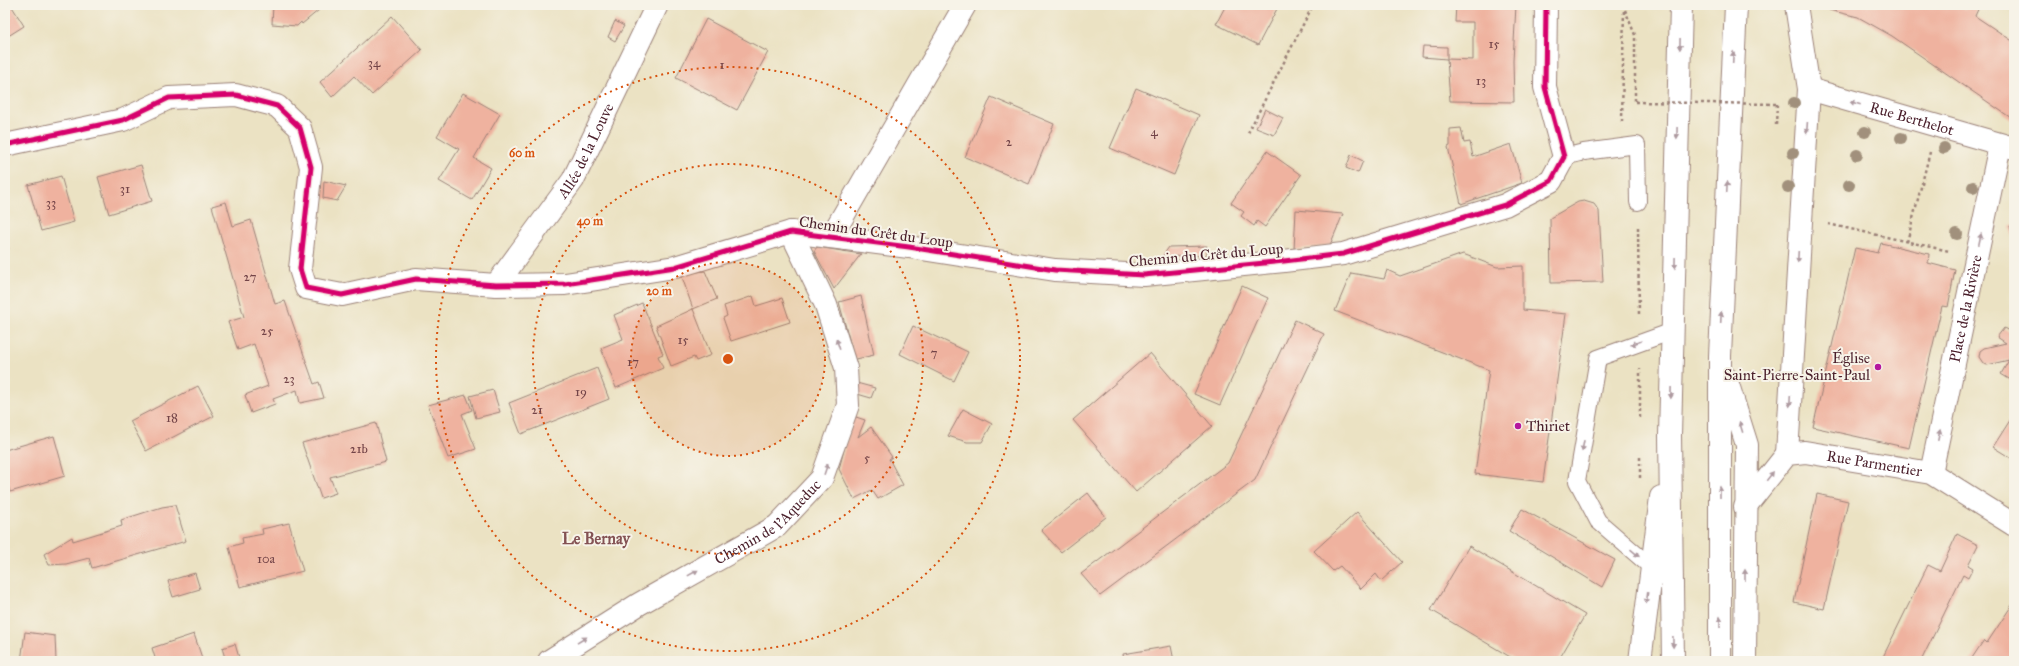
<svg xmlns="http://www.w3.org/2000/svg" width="2019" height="666" viewBox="0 0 2019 666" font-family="'IM FELL Great Primer',serif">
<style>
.building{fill:#efb29f}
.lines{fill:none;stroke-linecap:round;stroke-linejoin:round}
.service-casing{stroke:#9a8077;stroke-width:18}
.minor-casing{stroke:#9a8077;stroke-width:24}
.trunk-casing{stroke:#9a8077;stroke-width:24}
.path{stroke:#9a8077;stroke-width:2.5;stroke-dasharray:3 3;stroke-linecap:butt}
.service{stroke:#fff;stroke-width:16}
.minor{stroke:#fff;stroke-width:22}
.trunk{stroke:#fff;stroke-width:22}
.path-bridge{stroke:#9a8077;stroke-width:2.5;stroke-dasharray:3 3;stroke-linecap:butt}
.cycleway-casing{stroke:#f7f3e8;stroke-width:8}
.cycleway{stroke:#d6006c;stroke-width:5}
.tree{fill:#a1907b}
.oneway{fill:#ae9aa0}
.ring{fill:none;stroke:#d8530f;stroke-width:2;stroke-dasharray:2 4}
.poi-dot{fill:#b5179e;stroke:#f7f3e8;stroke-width:1.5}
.labels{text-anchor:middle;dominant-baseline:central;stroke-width:4;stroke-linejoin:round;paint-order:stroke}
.number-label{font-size:13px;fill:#734448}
.street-label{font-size:15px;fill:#4a1f2b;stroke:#f7f3e8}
.poi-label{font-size:15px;fill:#4a1f2b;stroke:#f7f3e8;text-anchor:end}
.neighbourhood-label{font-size:16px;font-weight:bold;fill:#845254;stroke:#f7f3e8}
.centre{fill:#d8530f;stroke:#f7f3e8;stroke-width:2}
.ring-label{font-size:12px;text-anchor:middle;font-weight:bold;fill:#d8530f;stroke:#f7f3e8;stroke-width:4;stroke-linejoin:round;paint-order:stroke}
</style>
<rect width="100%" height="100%" fill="#f7f3e8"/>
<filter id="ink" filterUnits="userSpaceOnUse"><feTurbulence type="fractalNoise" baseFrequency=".025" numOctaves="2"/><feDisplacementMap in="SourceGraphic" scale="8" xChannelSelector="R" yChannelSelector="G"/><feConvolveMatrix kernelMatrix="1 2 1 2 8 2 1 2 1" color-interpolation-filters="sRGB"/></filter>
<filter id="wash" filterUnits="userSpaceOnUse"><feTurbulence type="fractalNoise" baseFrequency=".012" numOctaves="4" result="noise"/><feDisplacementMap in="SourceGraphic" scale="16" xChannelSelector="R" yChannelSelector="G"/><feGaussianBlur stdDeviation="0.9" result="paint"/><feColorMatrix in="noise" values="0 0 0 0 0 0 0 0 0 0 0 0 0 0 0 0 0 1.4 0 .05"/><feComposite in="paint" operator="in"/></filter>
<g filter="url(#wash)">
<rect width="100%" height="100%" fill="#ebe2c3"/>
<g id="blocks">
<g class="building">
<path d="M5,5H11L24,26L5,38Z"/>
<path d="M273,5H325L302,24L301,22L297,26L272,24Z"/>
<path d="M1226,5H1279L1258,45L1216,24Z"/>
<path d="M1456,5H1516L1513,61L1514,102L1450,101L1447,59L1473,60V22H1455Z"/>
<path d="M1831,5H1957L1966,9L1968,5H1980L1975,16L2014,42V120L1892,36L1858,17L1829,10Z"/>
<path d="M392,16L422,50L372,95L354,76L332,97L320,82Z"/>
<path d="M706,19L768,52L737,110L676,78Z"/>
<path d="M615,21L624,26L615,41L608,37Z"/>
<path d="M1423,46L1447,47V59L1422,57Z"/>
<path d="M1136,88L1199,115L1174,175L1110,148Z"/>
<path d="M463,93L500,114L474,158L491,168L472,200L439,181L459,149L437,136Z"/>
<path d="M991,97L1054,124L1029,184L965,157Z"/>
<path d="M1265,109L1283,118L1274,135L1256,128Z"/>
<path d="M1461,128L1464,143L1470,142L1473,157L1511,144L1522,183L1461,204L1448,147L1450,146V129Z"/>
<path d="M1267,151L1301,175L1265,227L1257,221L1254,226L1241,216L1244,212L1231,203Z"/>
<path d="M1351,155L1363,161L1358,173L1346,168Z"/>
<path d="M141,165L152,201L109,214L98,177Z"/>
<path d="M61,176L74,222L41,231L28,185Z"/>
<path d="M324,181L346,186L337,201L323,198Z"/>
<path d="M1584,201L1594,204L1599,211L1603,282L1551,283L1550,218L1578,202Z"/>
<path d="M226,202L233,226L251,220L275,304L285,301L314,384L319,382L324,398L300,403L297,390L273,399L275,404L251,413L245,395L268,386L254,344L238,350L228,322L244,317L212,206Z"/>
<path d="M1296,210L1343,214L1330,245L1294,250Z"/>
<path d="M2014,224V239L2010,226Z"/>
<path d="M5,237L9,249L5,250Z"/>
<path d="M1881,243L1929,254L1928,263L1955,270L1948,307L1942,306L1909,448L1813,427L1855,248L1878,253Z"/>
<path d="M1207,246V255L1162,257L1169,247Z"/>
<path d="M817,247L861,254L834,289L814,251Z"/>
<path d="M1463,254L1497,267L1523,266V310L1566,314L1543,482L1475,474L1489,370L1335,311L1351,273L1384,279L1387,270L1400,276Z"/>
<path d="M705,271L717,299L693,309L681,274Z"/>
<path d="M1242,286L1268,298L1220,405L1194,394Z"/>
<path d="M753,296L756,306L782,298L790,322L731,341L723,318L727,316L724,306Z"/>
<path d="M861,296L874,355L852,360L851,346L839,302Z"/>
<path d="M642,303L663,354L658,356L663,368L616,388L601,348L623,339L614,315Z"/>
<path d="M693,309L711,355L696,361L694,357L671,366L656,326Z"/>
<path d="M1295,320L1324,334L1255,480L1100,596L1081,574L1228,463Z"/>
<path d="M913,326L968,352L954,381L900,354Z"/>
<path d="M2004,328L2012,333L2014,330V382L2001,374L2009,360L1987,365L1983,363L1979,357L1980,351L1984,348L2006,343L1997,337Z"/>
<path d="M1150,353L1212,426L1136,492L1073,420Z"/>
<path d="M597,368L609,399L521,434L509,403Z"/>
<path d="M853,382L875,388L871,398L854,393Z"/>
<path d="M198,386L214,416L146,451L130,421Z"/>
<path d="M493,390L500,412L476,418L470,396Z"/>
<path d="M466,395L472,410L462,414L476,449L448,458L428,405Z"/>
<path d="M963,409L992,424L982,442H967L948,436Z"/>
<path d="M2014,414V460L1993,447Z"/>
<path d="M853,416L865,420L858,437L871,427L892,457L889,459L903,485L878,499L872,490L854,499L839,469Z"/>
<path d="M376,423L386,462L330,477L336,493L321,498L302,443Z"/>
<path d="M54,436L65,476L10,492L5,475V450Z"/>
<path d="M1088,493L1106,517L1061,552L1041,530Z"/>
<path d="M1817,494L1848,501L1824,609L1794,602Z"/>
<path d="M175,505L186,541L92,568L89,558L66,564L49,565L44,554L72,537L73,541L122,526L121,520L162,507Z"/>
<path d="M1522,509L1615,560L1602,587L1509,531Z"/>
<path d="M1357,512L1402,562L1381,581L1376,574L1361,589L1340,566L1333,571L1314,551Z"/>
<path d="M289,523L303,571L240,587L229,547L243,543L242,538L263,534L262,529Z"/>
<path d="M1957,534L1978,545L1968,565L1973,568L1968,578L1963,575L1921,661H1881L1928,565L1940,571Z"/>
<path d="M1469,546L1585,615L1558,661H1517L1431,610Z"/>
<path d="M195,573L200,589L173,597L168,581Z"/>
<path d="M2012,605L2014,606V661H1970L1984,640L1987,643Z"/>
<path d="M25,632L55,636L56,661H21Z"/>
<path d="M194,634L203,661H156L152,648Z"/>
<path d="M235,644L240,661H226L222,648Z"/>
<path d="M1171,646L1174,661H1124L1123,654Z"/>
</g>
</g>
</g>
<g filter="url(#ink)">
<use href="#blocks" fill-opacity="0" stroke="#9a8077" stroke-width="1"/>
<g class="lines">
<defs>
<g id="service">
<path d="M1564,157L1584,152L1637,145L1638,202"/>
<path d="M1651,567L1598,521L1577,481L1598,358L1673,331"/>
</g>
<g id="minor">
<path id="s1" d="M1809,89L2014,148"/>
<path d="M5,145L123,120L169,98L236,95L277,106L300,128L311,167L300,269L306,288L342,295L416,279L496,285L565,284L675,267L791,232L909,247L1055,270L1144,275L1284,261L1343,254L1505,205L1551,181L1564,157L1545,87L1546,5"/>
<path d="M831,237L965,5"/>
<path id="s2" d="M496,285L573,180L657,5"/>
<path d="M1787,454L1809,89L1796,5"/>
<path id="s3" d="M1931,473L2000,145"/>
<path id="s4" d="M1745,507L1787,454L1805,452L1931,473L2014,525"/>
<path id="s5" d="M549,661L639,604L777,526L822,478L848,405L846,368L826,305L791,232"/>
</g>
<g id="trunk">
<path d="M1726,378L1747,445L1745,661"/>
<path d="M1640,661L1661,497"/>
<path d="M1673,661L1670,435L1681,5"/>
<path d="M1720,661V356L1736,5"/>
</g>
</defs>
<use href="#service" class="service-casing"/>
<use href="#minor" class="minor-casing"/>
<use href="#trunk" class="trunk-casing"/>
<g class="path">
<path d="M1625,10L1635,35V102"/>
<path d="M1622,122L1624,5"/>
<path d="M1776,125L1777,104"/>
<path d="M1248,133L1313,5"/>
<path d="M1828,224L1949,251"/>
<path d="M1638,227L1639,316"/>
<path d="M1907,242L1930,152"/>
<path d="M1640,418V369"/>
<path d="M1640,478V457"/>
</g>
<use href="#service" class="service"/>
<use href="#minor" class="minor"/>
<use href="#trunk" class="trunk"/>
<path class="path-bridge" d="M1635,102L1777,104"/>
<defs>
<path id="cycleway" d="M5,145L123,120L169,98L236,95L277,106L300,128L311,167L300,269L306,288L342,295L416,279L496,285L565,284L675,267L791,232L909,247L1055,270L1144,275L1284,261L1343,254L1505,205L1551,181L1564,157L1545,87L1546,5"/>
</defs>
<use href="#cycleway" class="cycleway-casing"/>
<use href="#cycleway" class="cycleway"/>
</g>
<g class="tree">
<circle cx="1794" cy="103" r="6"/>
<circle cx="1865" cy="132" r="6"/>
<circle cx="1901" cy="138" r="6"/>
<circle cx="1944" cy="148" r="6"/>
<circle cx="1793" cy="153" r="6"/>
<circle cx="1857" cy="155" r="6"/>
<circle cx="1849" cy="185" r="6"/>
<circle cx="1788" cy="187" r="6"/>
<circle cx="1973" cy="187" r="6"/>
<circle cx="1957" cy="234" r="6"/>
</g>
<defs><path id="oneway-solid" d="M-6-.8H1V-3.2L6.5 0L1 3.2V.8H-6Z"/></defs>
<g class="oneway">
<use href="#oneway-solid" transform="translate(1680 44) rotate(91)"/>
<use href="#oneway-solid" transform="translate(1733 57) rotate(-87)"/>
<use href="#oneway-solid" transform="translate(1855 103) rotate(-164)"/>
<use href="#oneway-solid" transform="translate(1807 128) rotate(94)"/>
<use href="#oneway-solid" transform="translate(1677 133) rotate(91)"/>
<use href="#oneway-solid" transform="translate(1727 187) rotate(-87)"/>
<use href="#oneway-solid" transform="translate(1980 239) rotate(-78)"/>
<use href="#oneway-solid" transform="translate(1798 257) rotate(93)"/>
<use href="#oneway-solid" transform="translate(1675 263) rotate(91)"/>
<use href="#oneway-solid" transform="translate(1721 317) rotate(-87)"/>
<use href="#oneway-solid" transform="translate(1636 343) rotate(160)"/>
<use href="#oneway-solid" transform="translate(838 344) rotate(-108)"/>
<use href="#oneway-solid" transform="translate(1671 393) rotate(91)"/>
<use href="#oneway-solid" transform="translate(1790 401) rotate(93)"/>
<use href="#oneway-solid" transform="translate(1741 427) rotate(-107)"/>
<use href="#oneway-solid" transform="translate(1939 435) rotate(-78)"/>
<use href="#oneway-solid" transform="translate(1583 446) rotate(100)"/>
<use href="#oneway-solid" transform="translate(826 469) rotate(-71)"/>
<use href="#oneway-solid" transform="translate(1770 476) rotate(-52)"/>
<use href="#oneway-solid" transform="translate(1720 492) rotate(-90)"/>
<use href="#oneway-solid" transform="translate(1635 553) rotate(41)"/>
<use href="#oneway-solid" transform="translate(693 573) rotate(-29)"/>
<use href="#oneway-solid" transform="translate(1745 575) rotate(-90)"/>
<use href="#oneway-solid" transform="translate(1647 598) rotate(97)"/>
<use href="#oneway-solid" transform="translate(1720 622) rotate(-90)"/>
<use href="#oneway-solid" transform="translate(582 640) rotate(-32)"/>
<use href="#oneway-solid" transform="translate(1673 642) rotate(89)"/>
</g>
</g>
<circle cx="728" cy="359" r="97" fill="#d8530f" fill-opacity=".12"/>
<g class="ring">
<circle cx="728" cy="359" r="97"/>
<circle cx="728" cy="359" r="195"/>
<circle cx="728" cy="359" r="292"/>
</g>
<g class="poi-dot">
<circle cx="1878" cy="367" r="4"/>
<circle cx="1518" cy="426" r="4"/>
</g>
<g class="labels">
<g class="number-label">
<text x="1494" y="44">15</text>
<text x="374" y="63">34</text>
<text x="722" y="65">1</text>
<text x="1481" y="81">13</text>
<text x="1154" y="132">4</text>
<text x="1009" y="142">2</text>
<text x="125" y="189">31</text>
<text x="51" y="203">33</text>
<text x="250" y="277">27</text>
<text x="267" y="331">25</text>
<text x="683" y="340">15</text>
<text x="934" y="353">7</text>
<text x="633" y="362">17</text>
<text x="289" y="379">23</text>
<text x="581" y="392">19</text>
<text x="537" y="410">21</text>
<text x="172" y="418">18</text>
<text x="359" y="449">21b</text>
<text x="867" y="458">5</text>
<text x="266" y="559">10a</text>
</g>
<g class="street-label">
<text stroke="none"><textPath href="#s1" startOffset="107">Rue Berthelot</textPath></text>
<text stroke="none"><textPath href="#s2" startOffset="162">Allée de la Louve</textPath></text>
<text transform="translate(876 232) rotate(8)">Chemin du Crêt du Loup</text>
<text transform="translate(1206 255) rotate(-5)">Chemin du Crêt du Loup</text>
<text stroke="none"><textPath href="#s3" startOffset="168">Place de la Rivière</textPath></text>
<text stroke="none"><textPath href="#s4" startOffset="156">Rue Parmentier</textPath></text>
<text stroke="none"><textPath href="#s5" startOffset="260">Chemin de l'Aqueduc</textPath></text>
</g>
<g class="poi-label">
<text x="1870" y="358">Église<tspan x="1870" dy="17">Saint-Pierre-Saint-Paul</tspan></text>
<text x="1526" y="426" text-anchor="start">Thiriet</text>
</g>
<g class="neighbourhood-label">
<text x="596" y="538">Le Bernay</text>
</g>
</g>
<circle cx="728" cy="359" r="6" class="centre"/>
<g class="ring-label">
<text x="522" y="157">60 m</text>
<text x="590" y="225">40 m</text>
<text x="659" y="295">20 m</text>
</g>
<rect width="2019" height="666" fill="none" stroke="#f7f3e8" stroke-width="20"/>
</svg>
